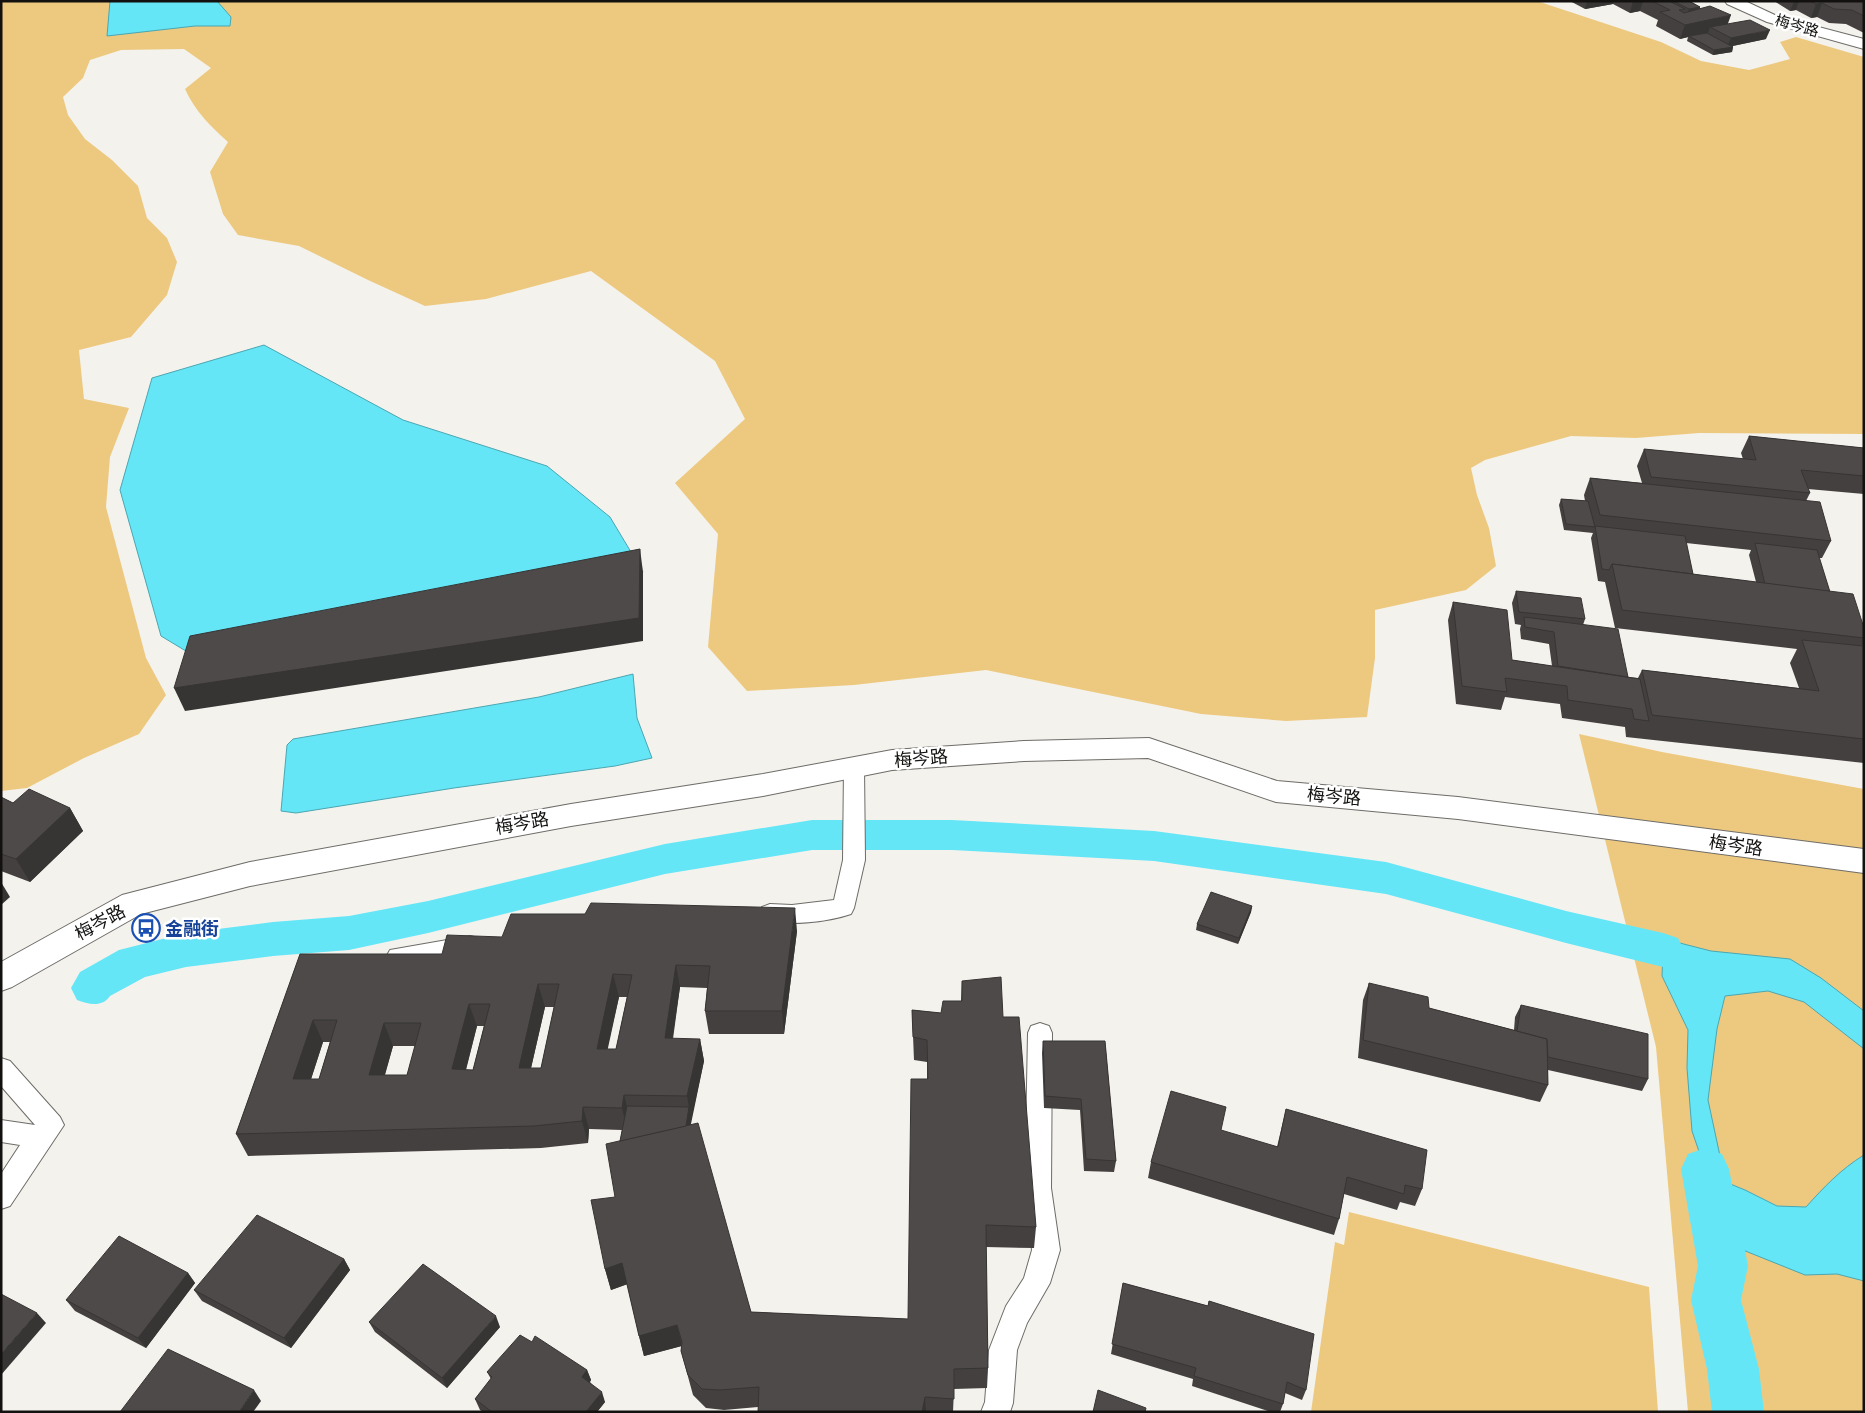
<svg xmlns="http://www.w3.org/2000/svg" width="1865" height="1413" viewBox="0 0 1865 1413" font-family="'DejaVu Sans','Noto Sans SC',sans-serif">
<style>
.green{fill:#edc980}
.water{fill:#64e6f7;stroke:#4ba6b1}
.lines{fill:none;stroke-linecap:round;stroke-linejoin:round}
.canal{fill:#64e6f7;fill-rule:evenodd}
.lane-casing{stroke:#6e6c68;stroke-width:2}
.street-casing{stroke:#6e6c68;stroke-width:2}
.lane{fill:#fff;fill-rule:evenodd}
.street{fill:#fff;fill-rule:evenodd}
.wall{fill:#444040;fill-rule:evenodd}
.shaded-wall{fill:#373434}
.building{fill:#4f4a4a;stroke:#373434;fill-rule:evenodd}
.labels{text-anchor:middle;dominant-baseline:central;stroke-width:5;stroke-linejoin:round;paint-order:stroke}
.far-street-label{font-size:15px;fill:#12110f;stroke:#fff}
.street-label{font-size:18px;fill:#12110f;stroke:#fff}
.transit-label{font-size:18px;font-weight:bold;fill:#164399;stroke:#fff;text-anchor:start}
</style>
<rect width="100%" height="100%" fill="#f4f2ed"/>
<g class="green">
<path d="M1,1H1537L1661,42L1701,61L1749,70L1790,59L1780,42L1796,37L1864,57V434L1699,433L1636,438L1571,436L1485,460L1471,468L1477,495L1489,528L1496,566L1466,590L1375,610V658L1367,717L1286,721L1201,714L986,670L854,685L747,691L708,647L718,534L675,483L745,419L715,361L591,271L486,299L425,306L368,280L299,246L238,235L223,214L210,172L228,142C210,126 195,111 185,89L211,68L184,49L121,50L90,60L83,78L63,97L68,115L85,139L112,160L138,186L147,218L167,238L177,262L167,295L131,337L79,350L84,399L129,408L110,457L106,507L146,658L166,695L139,734L84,758L27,788L1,791Z"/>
<path d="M1579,734L1662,752L1864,789V1412H1688L1656,1047Z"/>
<path d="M1349,1212L1649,1287L1658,1412H1311L1335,1242L1344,1245Z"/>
</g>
<g class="water">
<path d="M110,1H217L231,17L230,26H195L107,36Z"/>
<path d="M264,345L403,420L547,466L610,517L643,572L199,659L161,636L120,490L152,378Z"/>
<path d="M633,674L637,718L652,758L615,766L454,788L296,813L281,811L287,745L293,739L539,697Z"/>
<path d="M1672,941L1711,951L1790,959L1821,978L1864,1011V1049L1804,1002L1768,991L1725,996L1717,1029L1708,1100L1723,1170L1705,1169L1692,1131L1687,1068L1688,1030L1662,976L1663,950Z"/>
<path d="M1864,1155V1281L1837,1274L1805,1275L1718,1240L1706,1174L1745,1190L1777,1206L1806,1207C1823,1188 1841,1169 1864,1155Z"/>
</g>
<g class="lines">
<g class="canal">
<path d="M812,820H952L1154,831L1386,862L1566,911L1663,933L1678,938L1684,950L1678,962L1663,967L1566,943L1386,894L1154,861L952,850H812L665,874L428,933L349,950L273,956L186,967L145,977L110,996C102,1008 88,1004 77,1000L71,988L80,972L119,950L186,933L273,922L349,916L428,901L665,844Z"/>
<path d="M1705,1148L1722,1154L1729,1169L1748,1266L1741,1300L1759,1369L1764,1412H1712L1707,1369L1691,1300L1698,1266L1681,1169L1688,1154Z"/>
</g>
<defs>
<g id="lane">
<path d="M854,760L861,762L864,767L865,860L854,908L851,914C828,922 785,927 762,919L759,913L762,907L770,904L792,905L834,900L843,860L844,767L847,762Z"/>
<path d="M470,936L478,938L482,945L478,952C458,958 409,970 390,964L386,957L390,950Z"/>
<path d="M1040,1023L1049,1026L1052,1033L1051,1188L1060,1250L1050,1283L1027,1323L1017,1350L1013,1403L1010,1412H981L985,1402L989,1350L1006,1306L1024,1278L1032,1250L1025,1188L1028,1033L1031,1026Z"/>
<path d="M1,1058L10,1061L60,1117L64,1125L10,1206L1,1209V1174L20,1145L1,1142V1120L35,1125L1,1086Z"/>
</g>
<g id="street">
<path d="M1725,1H1745L1777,16L1864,39V49L1767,22L1727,4Z"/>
<path d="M1149,738L1277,781L1458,797L1864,849V873L1458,819L1276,802L1148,758L1024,761L892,770L763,796L571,826L250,886L141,914L12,987L1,991V962L122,895L250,862L571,804L763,774L892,750L1024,741Z"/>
</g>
</defs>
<use href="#lane" class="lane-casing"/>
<use href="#street" class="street-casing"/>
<use href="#lane" class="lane"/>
<use href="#street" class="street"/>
</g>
<g class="wall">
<path d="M1570,1H1689L1700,7V8L1728,24L1766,39L1733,46L1732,52L1713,55L1687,41L1688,37L1680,39L1656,26L1658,20L1640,11L1630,13L1613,4L1585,9Z"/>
<path d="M1774,1H1864V33L1846,24L1829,23L1817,17L1811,18L1796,10L1790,11Z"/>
<path d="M1749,436L1864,448V494L1808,489L1810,493L1806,501L1831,541L1822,558H1819L1830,592L1864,628V644L1862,646H1864V763L1626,737L1625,727L1562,718L1560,704L1505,697L1501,710L1456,704L1448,620L1453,602L1512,660L1552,666L1549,644L1521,639L1520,629L1521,625L1515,624L1512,603L1516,591L1585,619L1583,625L1628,677L1638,678L1642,670L1799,688L1790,663L1797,649L1615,628L1605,582L1598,581L1591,538L1593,533L1564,530L1559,505L1561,499L1585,501L1584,495L1590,478L1642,483L1637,466L1644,449L1743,459L1741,453ZM1686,543L1751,550L1749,555L1756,582L1693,574Z"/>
<path d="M1,797L13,803L70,808L83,831L30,882L1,871Z"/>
<path d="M1252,906L1251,912L1238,944L1196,930L1197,924Z"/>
<path d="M797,931L784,1034H709L705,1011L707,988L680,987L673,1039H700L704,1061L690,1125L751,1312L908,1319L927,1079V1062L914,1060L912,1010L941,1013L961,1001L962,981L1003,1017L1036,1227L1034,1248L986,1247L988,1368L987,1388L954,1389L953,1412H758V1407L724,1410L706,1408L693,1395L681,1351V1346L644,1356L639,1336L627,1284L611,1290L605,1269L615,1197L620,1141L622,1130L589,1129L588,1143L541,1148L248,1156L236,1134L300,954H442L502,937ZM619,997H627L616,1049H607ZM545,1007H554L541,1068H531ZM477,1026H484L473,1070H466ZM323,1042H330L319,1079H311ZM393,1046H415L407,1075H385Z"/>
<path d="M1369,983L1429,1008L1514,1030L1515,1017L1521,1005L1648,1079L1642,1091L1548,1070V1085L1540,1102L1358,1058L1363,1000Z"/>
<path d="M1043,1041H1105L1116,1161L1114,1172L1084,1171L1080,1110L1044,1108L1042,1053Z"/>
<path d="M1286,1109L1422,1189L1415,1206L1400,1202L1397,1210L1344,1194L1339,1219L1334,1235L1148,1178L1151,1162L1277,1147Z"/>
<path d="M344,1259L350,1270L291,1348L202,1301L194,1290Z"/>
<path d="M188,1273L195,1283L146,1348L75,1311L66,1300Z"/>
<path d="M1123,1283L1208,1306L1209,1301L1306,1390L1302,1400L1285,1393L1283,1404L1280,1412H1271L1192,1386L1193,1379L1111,1354Z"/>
<path d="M369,1322L500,1327L447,1388L375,1332Z"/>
<path d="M587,1370L591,1380L590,1382L605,1402L597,1412H483L480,1410L475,1399L491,1379L487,1372Z"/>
</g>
<g class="shaded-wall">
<path d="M1587,1H1614L1613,4L1585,9Z"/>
<path d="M1633,1H1643L1640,11L1630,13Z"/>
<path d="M1794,1H1799L1796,10L1790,11Z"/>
<path d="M1822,3L1817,17L1811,18L1816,4Z"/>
<path d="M1700,7L1696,21L1684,23L1689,9Z"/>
<path d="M1731,15L1726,29L1710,27L1708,33L1689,36L1688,37L1680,39L1685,25Z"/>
<path d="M1770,30L1766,39L1727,47L1731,38Z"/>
<path d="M1733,47L1732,52L1713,55L1714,50Z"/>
<path d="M640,549L643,572V641L185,711L174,688Z"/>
<path d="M70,808L83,831L30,882L16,859Z"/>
<path d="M1,882L10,897L1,905Z"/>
<path d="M1252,906L1251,912L1238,944L1239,938Z"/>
<path d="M795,908L797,931L784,1034L782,1011Z"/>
<path d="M676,965L680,987L669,1061L665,1038Z"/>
<path d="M613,974L619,997L603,1071L597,1049Z"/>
<path d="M538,984L545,1007L526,1090L519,1068Z"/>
<path d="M469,1004L477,1026L460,1092L452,1069Z"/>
<path d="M313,1020L323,1042L304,1101L293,1079Z"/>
<path d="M384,1023L393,1046L378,1098L369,1075Z"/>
<path d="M700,1039L704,1061L686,1148L621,1164L689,1107L687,1096Z"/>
<path d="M624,1095L630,1117L627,1130L622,1108Z"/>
<path d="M583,1107L589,1129L588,1143L582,1121Z"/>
<path d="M344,1259L350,1270L291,1348L284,1338Z"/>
<path d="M622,1263L628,1284L611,1290L605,1269Z"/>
<path d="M188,1273L195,1283L146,1348L138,1338Z"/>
<path d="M37,1313L46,1323L1,1375V1354Z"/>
<path d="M496,1316L500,1327L447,1388L442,1378Z"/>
<path d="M677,1325L682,1346L644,1356L639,1336Z"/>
<path d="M587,1370L591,1380L586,1387L582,1377Z"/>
<path d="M254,1390L261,1401L253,1412H239Z"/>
<path d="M602,1392L605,1402L597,1412H586Z"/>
<path d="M925,1397L926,1412H922Z"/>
</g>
<g class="building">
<path d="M1652,1H1669L1685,9L1679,10L1684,13L1710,6L1731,15L1685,25L1660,12L1670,10Z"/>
<path d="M1673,1H1689L1700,7L1689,9Z"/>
<path d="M1810,1H1864V16L1852,10L1834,9L1822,3L1816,4Z"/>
<path d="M1750,20L1770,30L1731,38L1710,27Z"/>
<path d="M1707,33L1733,47L1714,50L1689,36Z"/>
<path d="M1749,436L1864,448V476L1801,470L1810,493L1651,477L1644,449L1756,460Z"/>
<path d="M1590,478L1820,502L1831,541L1600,515Z"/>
<path d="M1561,499L1588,501L1595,527L1566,524Z"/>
<path d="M1595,526L1685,536L1693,574L1612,564L1609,570L1602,569Z"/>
<path d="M1755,543L1817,550L1830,592L1765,584Z"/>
<path d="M640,549L639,618L174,688L190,636Z"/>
<path d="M1612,564L1853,594L1864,628V638L1622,610Z"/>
<path d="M1516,591L1581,598L1585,619L1519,612Z"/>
<path d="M1453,602L1507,610L1512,660L1640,679L1649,721L1634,719L1632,709L1568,700L1567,686L1505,678L1507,692L1462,686Z"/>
<path d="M1524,617L1618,629L1628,677L1558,666L1554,632L1525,627Z"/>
<path d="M1802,640L1864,646V739L1652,715L1642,670L1819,691Z"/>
<path d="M29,789L70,808L16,859L1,854V797L13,803Z"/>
<path d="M1211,892L1252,906L1239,938L1197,924Z"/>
<path d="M591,903L795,908L782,1011H705L710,966L676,965L665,1038L700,1039L687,1096L624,1095L622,1108L583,1107L582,1121L534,1126L236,1134L300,954H442L447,935L502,937L511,914H585ZM613,974L632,975L616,1049H597ZM538,984H559L541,1068H519ZM469,1004H490L473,1070L452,1069ZM313,1020H337L319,1079H293ZM384,1023H421L407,1075H369Z"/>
<path d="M1001,977L1003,1017H1019L1036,1227L986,1225L988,1368L954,1369V1399L925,1397L922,1412H758L759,1387L720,1390L702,1389L688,1375L681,1351L682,1342L677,1325L639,1336L622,1263L605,1269L591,1200L615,1197L606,1144L698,1123L751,1312L908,1319L911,1079H928L927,1040L913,1037L912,1010L941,1013L943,1001H962V981Z"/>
<path d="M1369,983L1428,997L1429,1008L1547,1039L1548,1085L1363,1040Z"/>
<path d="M1521,1005L1648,1034V1079L1548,1057L1547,1039L1517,1031Z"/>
<path d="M1043,1041H1105L1116,1161L1086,1159L1081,1099L1045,1096Z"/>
<path d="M1171,1091L1226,1107L1221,1130L1278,1147L1286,1109L1427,1150L1422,1189L1405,1185L1404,1194L1347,1177L1339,1219L1151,1162Z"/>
<path d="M627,1106L689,1107L686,1126L620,1141Z"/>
<path d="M257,1215L344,1259L284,1338L194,1290Z"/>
<path d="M119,1236L188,1273L138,1338L66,1300Z"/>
<path d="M423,1264L496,1316L442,1378L369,1322Z"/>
<path d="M1123,1283L1208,1306L1209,1301L1314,1334L1306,1390L1287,1382L1283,1404L1194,1376L1196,1368L1112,1344Z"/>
<path d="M1,1294L37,1313L1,1354Z"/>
<path d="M520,1335L532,1342L535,1336L587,1370L582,1377L602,1392L586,1412H492L475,1399L492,1377L487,1372Z"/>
<path d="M168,1349L254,1390L239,1412H120Z"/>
<path d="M1098,1390L1146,1408L1145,1412H1093Z"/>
</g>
<defs>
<symbol id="bus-ring" viewBox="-11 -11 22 22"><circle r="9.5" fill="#fff" stroke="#1a4fb4" stroke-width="1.5"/><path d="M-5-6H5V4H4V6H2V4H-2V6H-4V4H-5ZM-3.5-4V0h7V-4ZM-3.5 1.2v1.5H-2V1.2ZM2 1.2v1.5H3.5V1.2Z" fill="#1a4fb4"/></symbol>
</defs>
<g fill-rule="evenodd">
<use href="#bus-ring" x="130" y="912" width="32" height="32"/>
</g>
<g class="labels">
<g class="far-street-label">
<text transform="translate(1797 26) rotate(16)">梅岑路</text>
</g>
<g class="street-label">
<text transform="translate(921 758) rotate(-5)">梅岑路</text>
<text transform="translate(1334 796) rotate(5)">梅岑路</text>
<text transform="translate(522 823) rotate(-10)">梅岑路</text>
<text transform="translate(1736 845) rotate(8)">梅岑路</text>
<text transform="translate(100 922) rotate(-28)">梅岑路</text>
</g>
<g class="transit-label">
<text x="165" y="928">金融街</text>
</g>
</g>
<rect width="1865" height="1413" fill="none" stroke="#12110f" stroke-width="5"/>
</svg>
